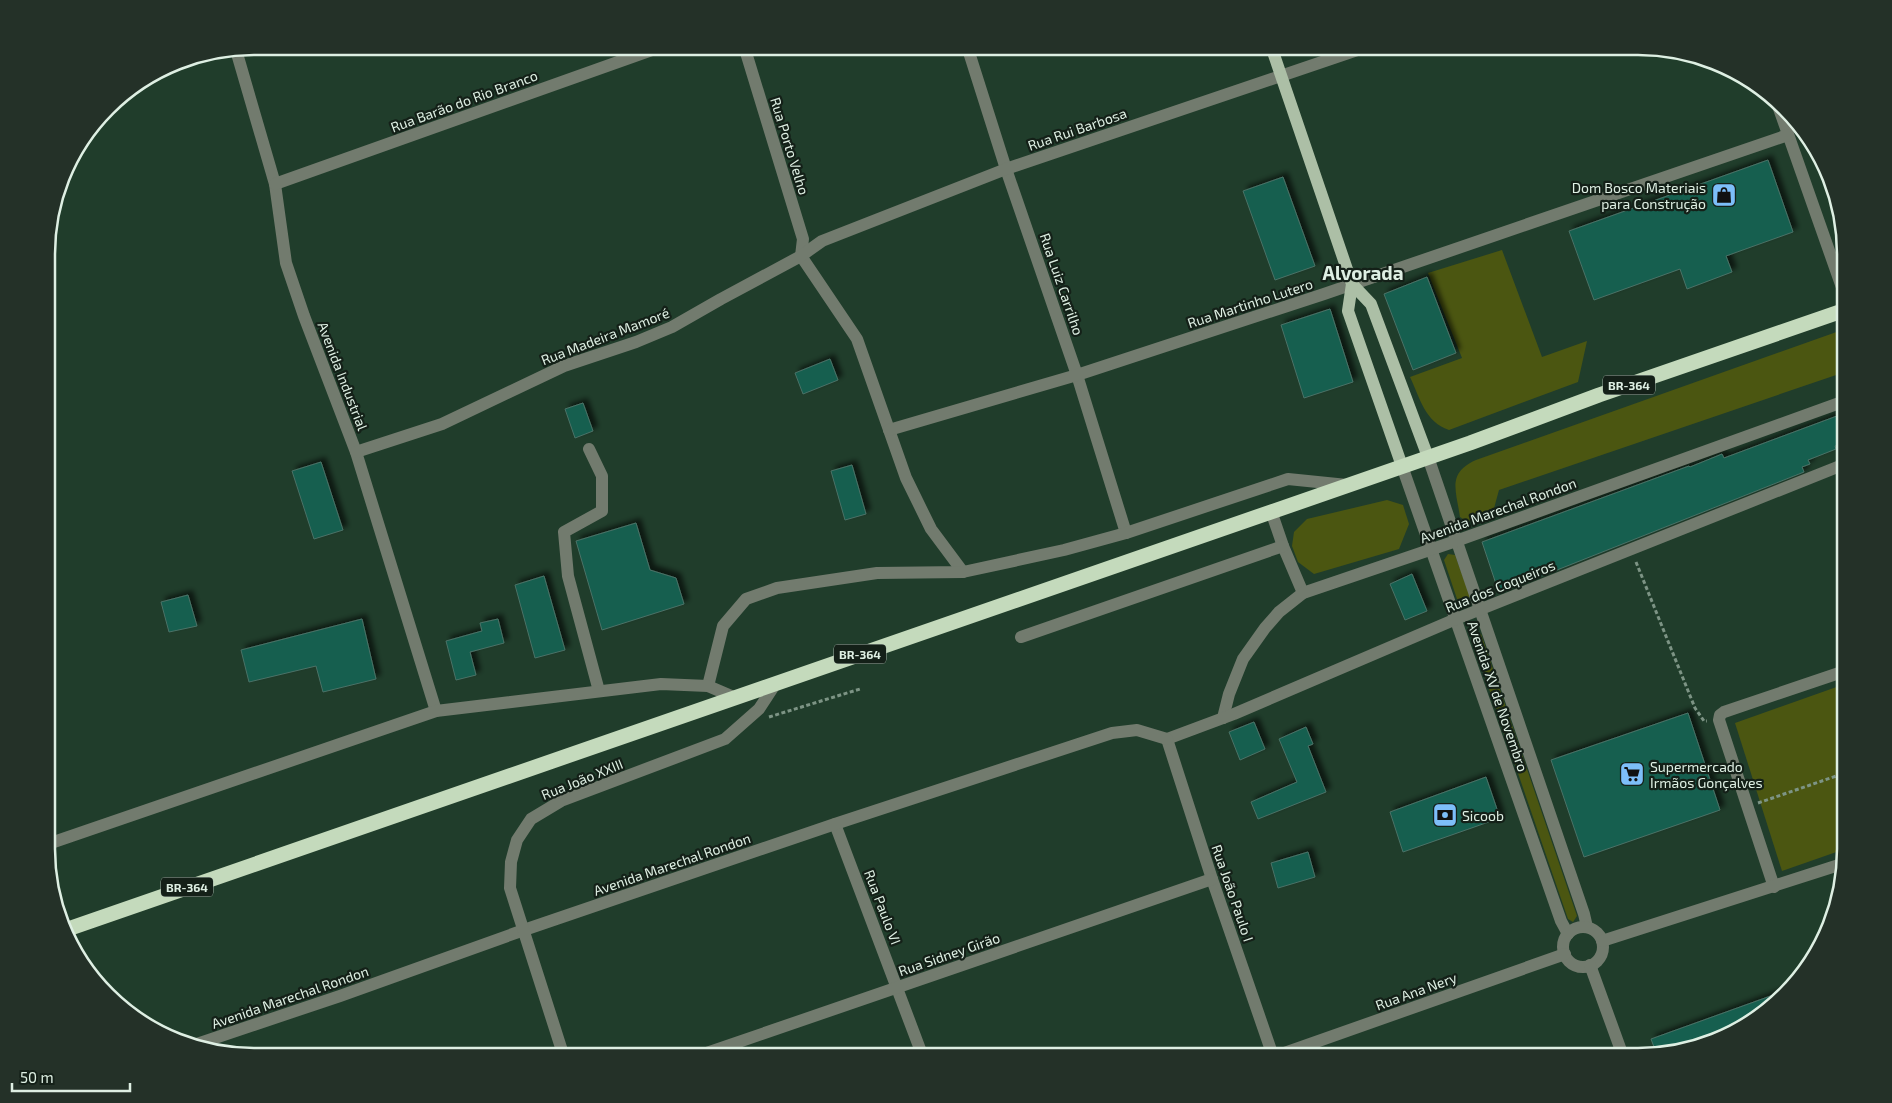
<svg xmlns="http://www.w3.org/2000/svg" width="1892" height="1103" viewBox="0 0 1892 1103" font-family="'Exo 2',sans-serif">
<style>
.green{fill:#4b5611}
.building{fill:#135f4f;stroke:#4b7267;filter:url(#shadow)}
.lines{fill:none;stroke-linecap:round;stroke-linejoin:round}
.path{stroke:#7d9485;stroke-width:3;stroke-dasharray:4 2.5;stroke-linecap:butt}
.minor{stroke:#727b6e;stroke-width:12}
.major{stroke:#acbfa6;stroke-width:12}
.highway{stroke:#c4dabc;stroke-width:15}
.labels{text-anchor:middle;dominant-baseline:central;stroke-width:4.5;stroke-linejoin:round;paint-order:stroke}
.shield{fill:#142018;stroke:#a1b1a6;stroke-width:1}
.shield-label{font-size:12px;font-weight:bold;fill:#deefe3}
.street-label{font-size:14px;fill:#deefe3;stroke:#142018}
.poi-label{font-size:14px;fill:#deefe3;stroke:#142018;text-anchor:start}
.district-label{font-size:19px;font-weight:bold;fill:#deefe3;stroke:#142018}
.rim{fill:none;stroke:#deefe3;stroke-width:2.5}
</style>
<defs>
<filter id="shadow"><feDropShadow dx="4.5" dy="-4.5" stdDeviation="2.5" flood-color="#0009"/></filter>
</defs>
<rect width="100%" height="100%" fill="#203d2b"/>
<g class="green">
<path d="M1502,250L1542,357L1587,341L1578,382L1449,430C1425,422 1420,398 1410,377L1462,358L1428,273Z"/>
<path d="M1845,329V372L1499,490L1493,512L1474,520L1466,521L1460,517C1456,490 1447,473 1476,460Z"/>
<path d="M1387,500L1403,505L1409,524L1399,549L1314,574L1298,562L1292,546L1294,532L1307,519Z"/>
<path d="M1448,554L1455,555L1470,596L1465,603L1457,599L1444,560Z"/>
<path d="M1475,631L1481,634L1577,916L1573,922L1568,919L1472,639Z"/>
<path d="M1845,684V849L1782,871L1735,723Z"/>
</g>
<g class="building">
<path d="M1768,160L1793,232L1726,256L1732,272L1687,289L1680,269L1594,300L1569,231Z"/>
<path d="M1283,177L1315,266L1275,280L1243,191Z"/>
<path d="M1427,277L1456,353L1413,370L1384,294Z"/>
<path d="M1330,309L1353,382L1304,398L1281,325Z"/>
<path d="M830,359L838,380L803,394L795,373Z"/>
<path d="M583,403L593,431L575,438L565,409Z"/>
<path d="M1845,413V443L1835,446L1836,449L1808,460L1810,464L1802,467L1804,472L1499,593L1482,542L1689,466L1690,467L1722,454L1724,458Z"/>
<path d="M321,462L343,530L314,539L292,471Z"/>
<path d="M852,465L866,514L845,520L831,471Z"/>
<path d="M636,523L650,570L676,578L684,604L602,630L576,541Z"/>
<path d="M1412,574L1427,611L1405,620L1390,584Z"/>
<path d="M544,576L565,650L535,658L515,585Z"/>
<path d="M188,595L197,626L169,632L161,602Z"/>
<path d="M362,619L376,679L323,692L316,666L249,682L241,650Z"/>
<path d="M498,619L504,643L470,652L476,675L456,680L446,641L482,631L480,623Z"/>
<path d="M1688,713L1720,810L1584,857L1551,760Z"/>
<path d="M1254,722L1265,749L1240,760L1229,732Z"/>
<path d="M1306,727L1313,744L1308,746L1326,792L1258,819L1251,802L1297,782L1279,739Z"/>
<path d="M1486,777L1500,818L1403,852L1390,812Z"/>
<path d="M1308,852L1315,877L1278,888L1271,863Z"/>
<path d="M1790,989L1785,996L1742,1029L1657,1055L1651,1039Z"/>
</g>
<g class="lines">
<g class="path">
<path d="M1636,562L1695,708L1704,721H1707"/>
<path d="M769,717L860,689"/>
<path d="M1758,803L1845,773"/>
</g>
<g class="minor">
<path d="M744,46L803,239L801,256"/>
<path d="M967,46L1006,169L1077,375L1126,533"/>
<path d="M236,50L275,184L286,263L304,316L356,452L436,711"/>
<path d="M1776,100L1845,296"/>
<path d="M275,184L663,46"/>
<path d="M801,256L857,339L906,478L931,529L963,572"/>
<path d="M889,430L1077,375L1324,294L1788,135"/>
<path d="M589,449L602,476V511L564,532L568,576L599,691"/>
<path d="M356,452L442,424L564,366L636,342L672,327L721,299L801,256L822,241L1006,169L1369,46"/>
<path d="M1428,457L1584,914L1587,927"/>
<path d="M1402,466L1561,921L1568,934"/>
<path d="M1271,511L1283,546L1303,593"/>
<path d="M1021,637L1283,546"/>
<path d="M708,686L723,626L746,599L777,588L877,573L963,572L1064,550L1126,533L1288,479L1347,485"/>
<path d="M1223,718L1229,694L1243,659L1265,628L1279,612L1303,593L1456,541L1845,401"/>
<path d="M1167,739L1234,714L1456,619L1845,464"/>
<path d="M1167,739L1212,879L1273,1056"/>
<path d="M835,824L923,1057"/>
<path d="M48,844L436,711L661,684L708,686L736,698"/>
<path d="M1774,887L1719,720L1720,715L1724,712L1845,671"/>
<circle cx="1583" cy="947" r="20"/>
<path d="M1602,941L1845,863"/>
<path d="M1590,965L1623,1056"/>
<path d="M191,1046L340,996L524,930L835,824L1112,733L1137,730L1167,739"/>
<path d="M1276,1056L1565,954"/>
<path d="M564,1057L510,888L511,862L517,840L531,819L561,801L725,739L759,709L776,683"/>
<path d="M695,1057L1212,879"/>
</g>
<g class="major">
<path d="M1271,46L1352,284L1348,311L1402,466"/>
<path d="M1352,284L1371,304L1428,457"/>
</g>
<path class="highway" d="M68,929L1470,443L1599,395L1845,310"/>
</g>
<defs>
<symbol id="shop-square" viewBox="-11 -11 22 22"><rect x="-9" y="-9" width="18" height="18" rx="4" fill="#7dbef9" stroke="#142018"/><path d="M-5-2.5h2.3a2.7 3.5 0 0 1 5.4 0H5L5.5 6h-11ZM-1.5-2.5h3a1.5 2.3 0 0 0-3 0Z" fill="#111"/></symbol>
<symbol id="supermarket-square" viewBox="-11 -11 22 22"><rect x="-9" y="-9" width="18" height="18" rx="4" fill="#7dbef9" stroke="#142018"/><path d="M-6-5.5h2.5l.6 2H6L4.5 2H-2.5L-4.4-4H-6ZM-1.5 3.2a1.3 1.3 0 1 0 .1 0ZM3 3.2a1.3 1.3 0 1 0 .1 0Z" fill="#111"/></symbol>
<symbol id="bank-square" viewBox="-11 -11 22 22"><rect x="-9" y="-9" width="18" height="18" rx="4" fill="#7dbef9" stroke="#142018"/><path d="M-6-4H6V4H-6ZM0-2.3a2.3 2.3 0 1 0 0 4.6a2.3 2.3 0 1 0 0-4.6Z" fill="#111"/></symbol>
</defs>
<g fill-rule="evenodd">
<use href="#shop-square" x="1710" y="181" width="28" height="28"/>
<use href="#supermarket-square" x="1618" y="760" width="28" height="28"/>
<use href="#bank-square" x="1431" y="801" width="28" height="28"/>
</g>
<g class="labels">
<g class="shield">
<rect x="1603" y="375.5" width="52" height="19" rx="4"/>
<rect x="834" y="644.5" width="52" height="19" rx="4"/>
<rect x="161" y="877.5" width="52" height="19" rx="4"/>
</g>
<g class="shield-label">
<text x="1629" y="385">BR-364</text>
<text x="860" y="654">BR-364</text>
<text x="187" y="887">BR-364</text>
</g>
<g class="street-label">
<text transform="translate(464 101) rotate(-20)">Rua Barão do Rio Branco</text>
<text transform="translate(1077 129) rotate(-19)">Rua Rui Barbosa</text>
<text transform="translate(790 146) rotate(73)">Rua Porto Velho</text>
<text transform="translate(1062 284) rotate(71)">Rua Luiz Carrilho</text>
<text transform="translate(1250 303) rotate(-18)">Rua Martinho Lutero</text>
<text transform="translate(605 336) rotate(-21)">Rua Madeira Mamoré</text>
<text transform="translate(343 376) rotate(69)">Avenida Industrial</text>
<text transform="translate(1498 510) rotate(-20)">Avenida Marechal Rondon</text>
<text transform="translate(1500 586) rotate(-22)">Rua dos Coqueiros</text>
<text transform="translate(1498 696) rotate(71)">Avenida XV de Novembro</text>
<text transform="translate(582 779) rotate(-22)">Rua João XXIII</text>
<text transform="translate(672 864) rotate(-19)">Avenida Marechal Rondon</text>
<text transform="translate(1233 893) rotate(71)">Rua João Paulo I</text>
<text transform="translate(883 907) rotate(69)">Rua Paulo VI</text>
<text transform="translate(949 954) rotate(-19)">Rua Sidney Girão</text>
<text transform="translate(1416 991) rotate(-20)">Rua Ana Nery</text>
<text transform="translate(290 997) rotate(-19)">Avenida Marechal Rondon</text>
</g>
<g class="poi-label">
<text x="1706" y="187" text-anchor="end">Dom Bosco Materiais<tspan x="1706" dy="16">para Construção</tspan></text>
<text x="1650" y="766">Supermercado<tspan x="1650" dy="16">Irmãos Gonçalves</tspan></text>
<text x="1462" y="815">Sicoob</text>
</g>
<g class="district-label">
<text x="1363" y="272">Alvorada</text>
</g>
</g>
<path d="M0 0H1892V1103H0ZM254 55H1638A199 199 0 0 1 1837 254V849A199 199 0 0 1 1638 1048H254A199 199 0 0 1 55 849V254A199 199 0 0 1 254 55Z" fill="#243128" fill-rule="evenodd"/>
<path class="rim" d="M254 55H1638A199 199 0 0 1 1837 254V849A199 199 0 0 1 1638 1048H254A199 199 0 0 1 55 849V254A199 199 0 0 1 254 55Z"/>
<path d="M12 1083v8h118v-8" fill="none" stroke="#deefe3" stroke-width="2.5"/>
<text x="20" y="1083" font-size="15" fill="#deefe3" stroke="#142018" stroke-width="4" paint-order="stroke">50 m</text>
</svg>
